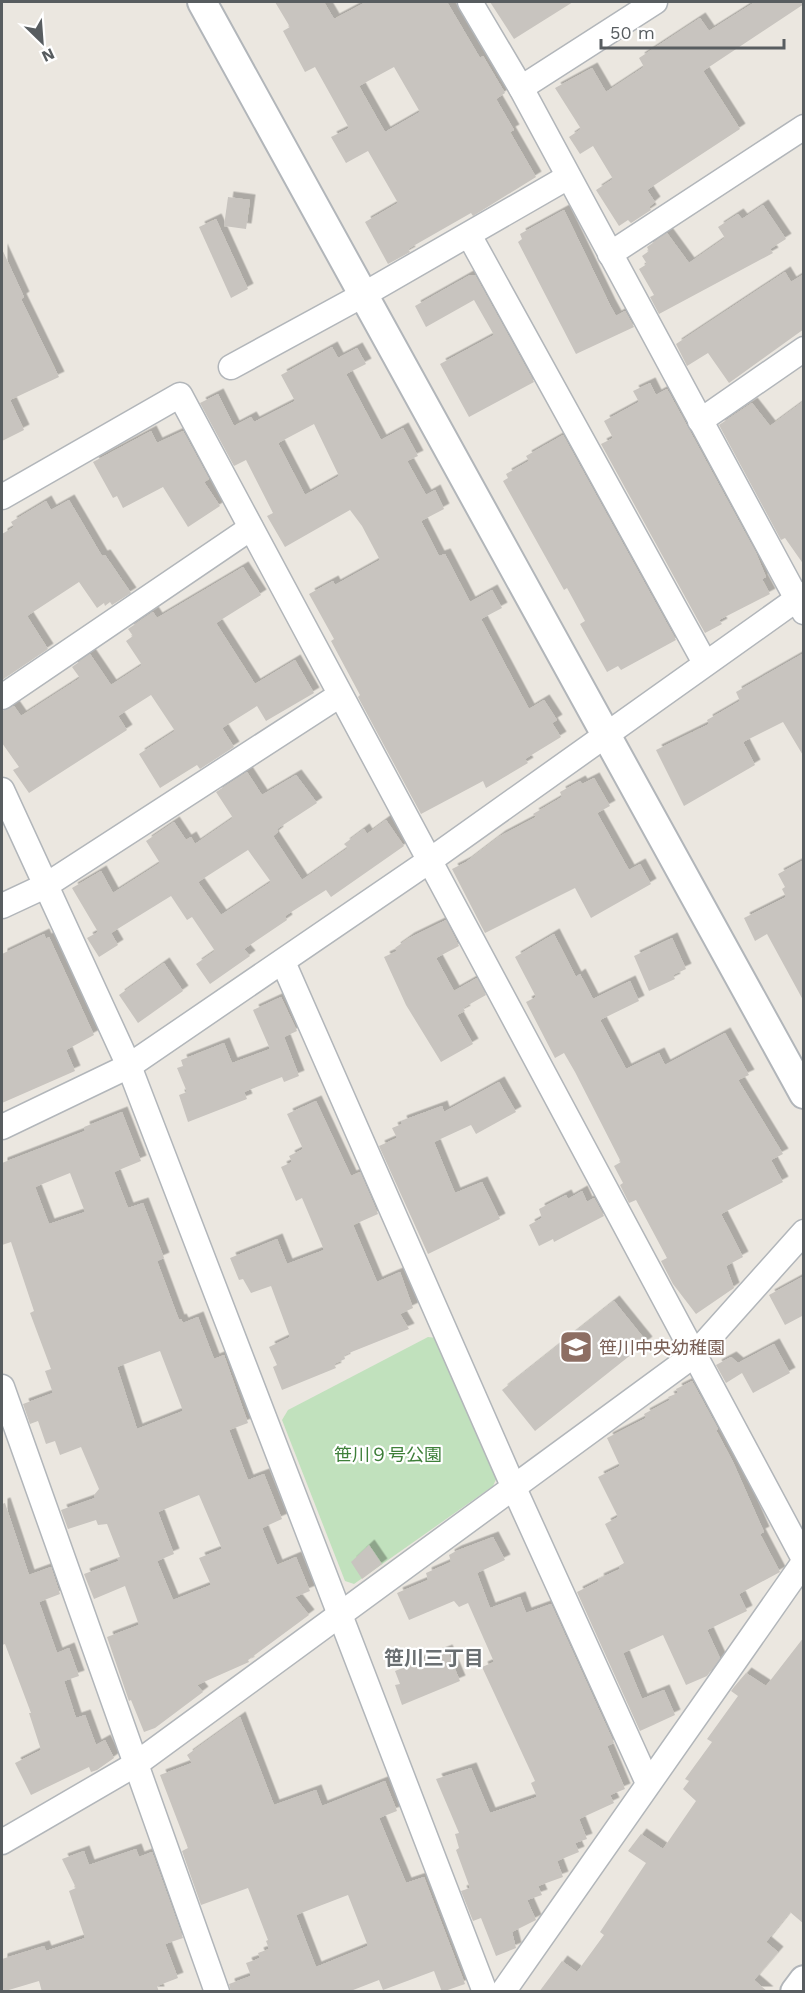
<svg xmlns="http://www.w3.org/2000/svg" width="805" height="1993" viewBox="0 0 805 1993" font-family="'Work Sans','Noto Sans JP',sans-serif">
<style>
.green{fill:#c1e1bd}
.building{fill:#c8c4bf;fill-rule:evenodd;filter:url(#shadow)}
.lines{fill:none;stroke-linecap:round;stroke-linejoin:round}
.minor-casing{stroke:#b2b6ba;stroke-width:27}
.tertiary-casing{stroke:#b2b6ba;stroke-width:32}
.minor{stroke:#fff;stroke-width:24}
.tertiary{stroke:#fff;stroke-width:28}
.labels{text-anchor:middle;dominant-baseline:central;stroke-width:4.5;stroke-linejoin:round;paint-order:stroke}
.education-label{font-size:18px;fill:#785e54;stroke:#fff;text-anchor:start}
.park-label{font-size:18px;fill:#3e7f39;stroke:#fff}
.neighbourhood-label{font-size:20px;font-weight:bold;fill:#6a6f72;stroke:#fff}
</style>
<defs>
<filter id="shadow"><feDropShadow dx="5.5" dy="-5.5" stdDeviation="0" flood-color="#0004"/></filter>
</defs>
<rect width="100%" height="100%" fill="#ebe7e0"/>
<path class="green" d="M428,1337L437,1338L498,1475L493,1486L354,1584L345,1581L282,1420L288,1410Z"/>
<g class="building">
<path d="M275,2H324L334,19L366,2H447L480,58L483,56L505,93L496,99L514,130L510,132L536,177L473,216L471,213L408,249L410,252L388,264L365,222L398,203L368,151L346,163L331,137L349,128L315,67L305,72L283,31L290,27ZM394,67L420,112L385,132L359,86Z"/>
<path d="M490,2H573L514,39Z"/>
<path d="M755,2H804V4L703,71L740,129L647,190L655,202L649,207L651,210L631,223L628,220L619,226L596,190L613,179L593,146L580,154L569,137L581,129L555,88L592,68L606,92L644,67L639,58L700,18L709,31Z"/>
<path d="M228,197L250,200L246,229L224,226Z"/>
<path d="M763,205L786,239L770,249L773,253L659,314L650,297L654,295L639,269L647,264L642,256L649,251L647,247L667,233L689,263L725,238L718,227L738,214L742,219Z"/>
<path d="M564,210L610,305L616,316L625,311L634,327L576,354L518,242L522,239L520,234Z"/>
<path d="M216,219L248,289L231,298L199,227Z"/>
<path d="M2,249L24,297L21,299L59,377L10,400L24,430L2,441Z"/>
<path d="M785,272L791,282L804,274V329L729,383L708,353L687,366L676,344Z"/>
<path d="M470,275H475L534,382L469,417L440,364L494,335L474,300L426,327L415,306Z"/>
<path d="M332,347L338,358L357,348L366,364L346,374L381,440L403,428L418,456L407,461L426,495L435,490L444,509L421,521L439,556L445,554L470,602L492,590L502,608L481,619L529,709L544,700L557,720L552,723L561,737L525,759L528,763L486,788L483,781L421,814L358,697L360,695L331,641L334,639L309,594L333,581L335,585L380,560L362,526L350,510L285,547L267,516L273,513L246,460L234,466L200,403L218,394L234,426L251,417L254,422L295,401L281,375ZM314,424L339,476L305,495L278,443Z"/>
<path d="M650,383L656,395L667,389L756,553L766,577L762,579L770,594L719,620L722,624L705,633L601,444L613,438L604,421L639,402L633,391Z"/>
<path d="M804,401V565L785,538L781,540L719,425L752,403L770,426Z"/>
<path d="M151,431L157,443L183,431L209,479L204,482L220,506L188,527L163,487L123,508L117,496L113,498L93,462Z"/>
<path d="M563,435L676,640L621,670L618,666L607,672L580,624L585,621L567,588L564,590L503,481L508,478L506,474L529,461L526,456Z"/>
<path d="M69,500L102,556L105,555L131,593L112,605L110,602L105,606L104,603L97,608L79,582L27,616L48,649L2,680V534L14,527L11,522L46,501L51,510Z"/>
<path d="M243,567L261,595L216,623L255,684L295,660L314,693L266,721L257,706L222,728L234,747L200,769L197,765L160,788L139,754L175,731L151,695L118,716L127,730L29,793L13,770L19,767L2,743V711L14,706L21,716L80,678L72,667L90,654L111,685L142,665L126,641L133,636L128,629L153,612L157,618Z"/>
<path d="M804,653V757L783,722L743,742L755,765L684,806L656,750L709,724L707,720L740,701L736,692Z"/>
<path d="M247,772L262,795L296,775L317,803L277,829L278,832L273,836L302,880L348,848L344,844L364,829L367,834L386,820L404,846L331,897L326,890L285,916L287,920L244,949L250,956L210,984L196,964L215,951L192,917L187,920L171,896L111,933L118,945L99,957L87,938L98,932L72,888L101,871L113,893L160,863L146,841L174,822L186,840L191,837L195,844L233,818L216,792ZM248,850L271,882L221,915L198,882Z"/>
<path d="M594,778L610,806L597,813L629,870L640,864L651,884L591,918L575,888L485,933L452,869L466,862L500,836L536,817L533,814L562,797L560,792L580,781L582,784Z"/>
<path d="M804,860V932L803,1000L767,934L755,941L744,918L786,897L782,889L785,887L778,874Z"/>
<path d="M446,920L459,946L436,958L454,991L477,978L486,995L463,1008L465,1011L457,1015L473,1044L441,1062L406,1005L384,957L397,951L395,948L409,938Z"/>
<path d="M44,934L46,939L49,937L94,1035L66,1050L75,1071L2,1103V954Z"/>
<path d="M554,934L576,977L580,974L593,999L630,981L639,1001L600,1020L626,1069L659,1053L665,1065L725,1033L749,1075L738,1080L783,1154L771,1160L783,1182L721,1214L743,1257L726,1266L734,1288L696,1314L673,1284L661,1261L667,1258L636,1200L629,1203L620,1185L623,1183L614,1166L621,1162L575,1072L564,1053L555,1058L526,1002L536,997L515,957Z"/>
<path d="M672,938L686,969L673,975L675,979L649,991L634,956Z"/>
<path d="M164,963L183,991L138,1023L119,995Z"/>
<path d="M281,997L297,1031L284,1037L299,1076L284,1082L282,1077L244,1092L247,1099L188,1122L179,1095L187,1092L177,1068L183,1066L181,1060L224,1043L232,1063L270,1049L253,1010Z"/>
<path d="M499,1082L516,1112L476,1134L471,1125L434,1142L455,1193L482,1182L500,1219L428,1254L379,1146L397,1138L392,1128L402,1124L401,1121L442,1106L444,1112Z"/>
<path d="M316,1101L351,1176L360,1172L378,1214L353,1225L377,1282L400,1272L413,1308L400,1314L409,1329L344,1355L345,1359L334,1364L336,1368L282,1390L273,1367L277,1365L269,1347L290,1337L271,1286L251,1293L243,1279L239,1280L230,1258L277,1239L287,1264L324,1250L302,1198L296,1201L281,1167L292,1162L289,1156L303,1149L287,1114Z"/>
<path d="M122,1112L141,1161L114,1172L128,1208L143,1203L164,1258L157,1261L179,1320L181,1319L183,1323L198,1317L214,1359L224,1355L248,1423L229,1430L248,1480L264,1474L282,1519L262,1528L277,1565L296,1557L310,1591L295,1597L309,1615L248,1660L249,1662L197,1685L203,1692L155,1728L144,1732L131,1700L129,1701L107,1637L139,1625L125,1586L94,1599L84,1574L119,1561L117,1558L120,1557L107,1524L98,1525L96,1520L68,1529L61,1510L95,1498L94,1495L99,1489L81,1447L60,1455L55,1441L46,1444L38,1421L30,1424L23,1404L53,1393L45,1371L51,1369L30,1313L34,1311L11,1242L2,1245V1163L85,1131L84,1127ZM70,1173L85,1212L49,1224L35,1187ZM160,1351L183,1411L137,1429L117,1367ZM199,1495L222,1549L199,1558L211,1585L173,1600L157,1561L174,1554L158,1512Z"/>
<path d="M582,1191L587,1202L594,1198L604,1216L554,1242L553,1239L539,1246L529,1225L542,1218L539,1209L566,1195L568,1199Z"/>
<path d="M804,1276V1315L785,1325L769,1295Z"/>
<path d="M614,1301L647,1342L535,1431L502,1390Z"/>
<path d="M774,1344L790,1373L753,1393L742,1373L726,1383L716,1365L731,1357L738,1363Z"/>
<path d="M692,1381L718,1429L716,1430L733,1462L764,1532L760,1534L780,1572L739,1594L747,1611L707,1630L720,1658L707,1676L686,1685L663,1635L623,1653L642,1699L664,1690L675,1715L640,1731L577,1592L599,1581L598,1579L620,1569L619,1566L624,1563L605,1524L618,1517L598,1477L620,1466L607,1438L646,1418L644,1414L670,1400L668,1397L678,1393L676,1389Z"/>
<path d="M5,1503L29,1575L51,1567L60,1594L39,1602L57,1653L69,1648L79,1676L64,1681L76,1718L85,1715L96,1745L105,1740L114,1758L97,1770L91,1772L89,1767L31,1795L15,1763L41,1750L29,1713H31L5,1644L2,1645V1504Z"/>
<path d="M493,1537L505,1560L477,1573L490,1608L520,1597L526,1613L551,1604L614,1743L607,1746L625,1789L610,1795L614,1803L579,1819L587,1839L575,1843L579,1852L557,1861L563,1877L538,1886L542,1895L527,1900L536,1920L512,1932L516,1948L496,1956L481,1918L473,1921L461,1891L470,1888L456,1850L459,1848L455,1834L459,1833L436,1779L471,1768L490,1813L537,1797L531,1783L535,1781L482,1667L494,1662L468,1603L459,1607L454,1601L409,1620L397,1593L428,1580L426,1573L451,1562L449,1555L456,1551Z"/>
<path d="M369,1545L382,1564L362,1579L351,1562Z"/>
<path d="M804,1637V1924L790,1912L766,1942L778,1952L754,1980L768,1992H539L562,1961L577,1972L604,1935L600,1932L646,1863L628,1851L641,1834L663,1849L696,1801L683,1789L689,1781L685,1779L712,1742L707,1739L738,1696L731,1691L734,1687L746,1673L766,1686Z"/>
<path d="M447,1650L460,1681L402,1705L395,1685L400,1684L395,1671Z"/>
<path d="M240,1717L274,1805L316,1790L322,1806L385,1781L397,1811L379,1818L406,1883L424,1877L465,1984L442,1992L434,1971L383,1990L379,1980L348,1992H231L229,1984L251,1976L246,1963L260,1958L258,1953L269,1949L266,1941L268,1940L248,1888L201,1905L182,1851L188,1848L160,1775L192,1763L187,1755ZM348,1895L368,1946L316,1967L296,1915Z"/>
<path d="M136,1849L139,1857L152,1852L183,1938L165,1944L178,1978L157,1986L159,1992H42L39,1981L2,1992V1959L44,1946L46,1951L85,1938L69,1891L76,1888L62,1859L84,1851L89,1865Z"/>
</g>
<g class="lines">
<defs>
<g id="minor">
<path d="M470,2L521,88L804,612"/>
<path d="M521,88L655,2"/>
<path d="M469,235L705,663"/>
<path d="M610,254L804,127"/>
<path d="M231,367L363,295L568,177"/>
<path d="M700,421L804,349"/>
<path d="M2,497L180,395L804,1559"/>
<path d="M2,697L251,528"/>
<path d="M2,790L129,1066L485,1992"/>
<path d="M2,906L45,886L340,695"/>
<path d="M283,962L514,1488L648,1783"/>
<path d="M2,1127L129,1066L429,861L804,594"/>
<path d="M2,1387L217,1992"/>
<path d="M2,1842L136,1764L694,1355L804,1232"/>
<path d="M503,1992L804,1562"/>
</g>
<g id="tertiary">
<path d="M202,2L804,1094"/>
<path d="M795,1992L804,1980"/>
</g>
</defs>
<use href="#minor" class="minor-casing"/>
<use href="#tertiary" class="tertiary-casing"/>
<use href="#minor" class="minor"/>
<use href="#tertiary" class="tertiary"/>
</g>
<defs>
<symbol id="school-square" viewBox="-11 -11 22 22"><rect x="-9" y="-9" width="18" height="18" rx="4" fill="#8d6e63" stroke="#fff"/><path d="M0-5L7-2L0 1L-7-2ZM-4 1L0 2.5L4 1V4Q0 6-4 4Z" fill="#fff"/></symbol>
</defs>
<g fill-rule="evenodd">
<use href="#school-square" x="557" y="1328" width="38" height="38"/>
</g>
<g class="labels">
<g class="education-label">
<text x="599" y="1347">笹川中央幼稚園</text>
</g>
<g class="park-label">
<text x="388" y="1454">笹川９号公園</text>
</g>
<g class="neighbourhood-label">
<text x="434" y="1658">笹川三丁目</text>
</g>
</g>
<rect width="805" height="1993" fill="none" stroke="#585d60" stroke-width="6"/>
<g transform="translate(42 42) rotate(155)" stroke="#ffffff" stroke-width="4.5" paint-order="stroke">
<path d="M0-4.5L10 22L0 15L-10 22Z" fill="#585d60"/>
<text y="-9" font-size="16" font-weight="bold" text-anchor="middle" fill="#585d60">N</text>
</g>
<path d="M601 39v9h183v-9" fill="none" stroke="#585d60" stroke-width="3"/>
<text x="610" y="39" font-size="18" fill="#585d60" stroke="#ffffff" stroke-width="4.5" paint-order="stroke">50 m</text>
</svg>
